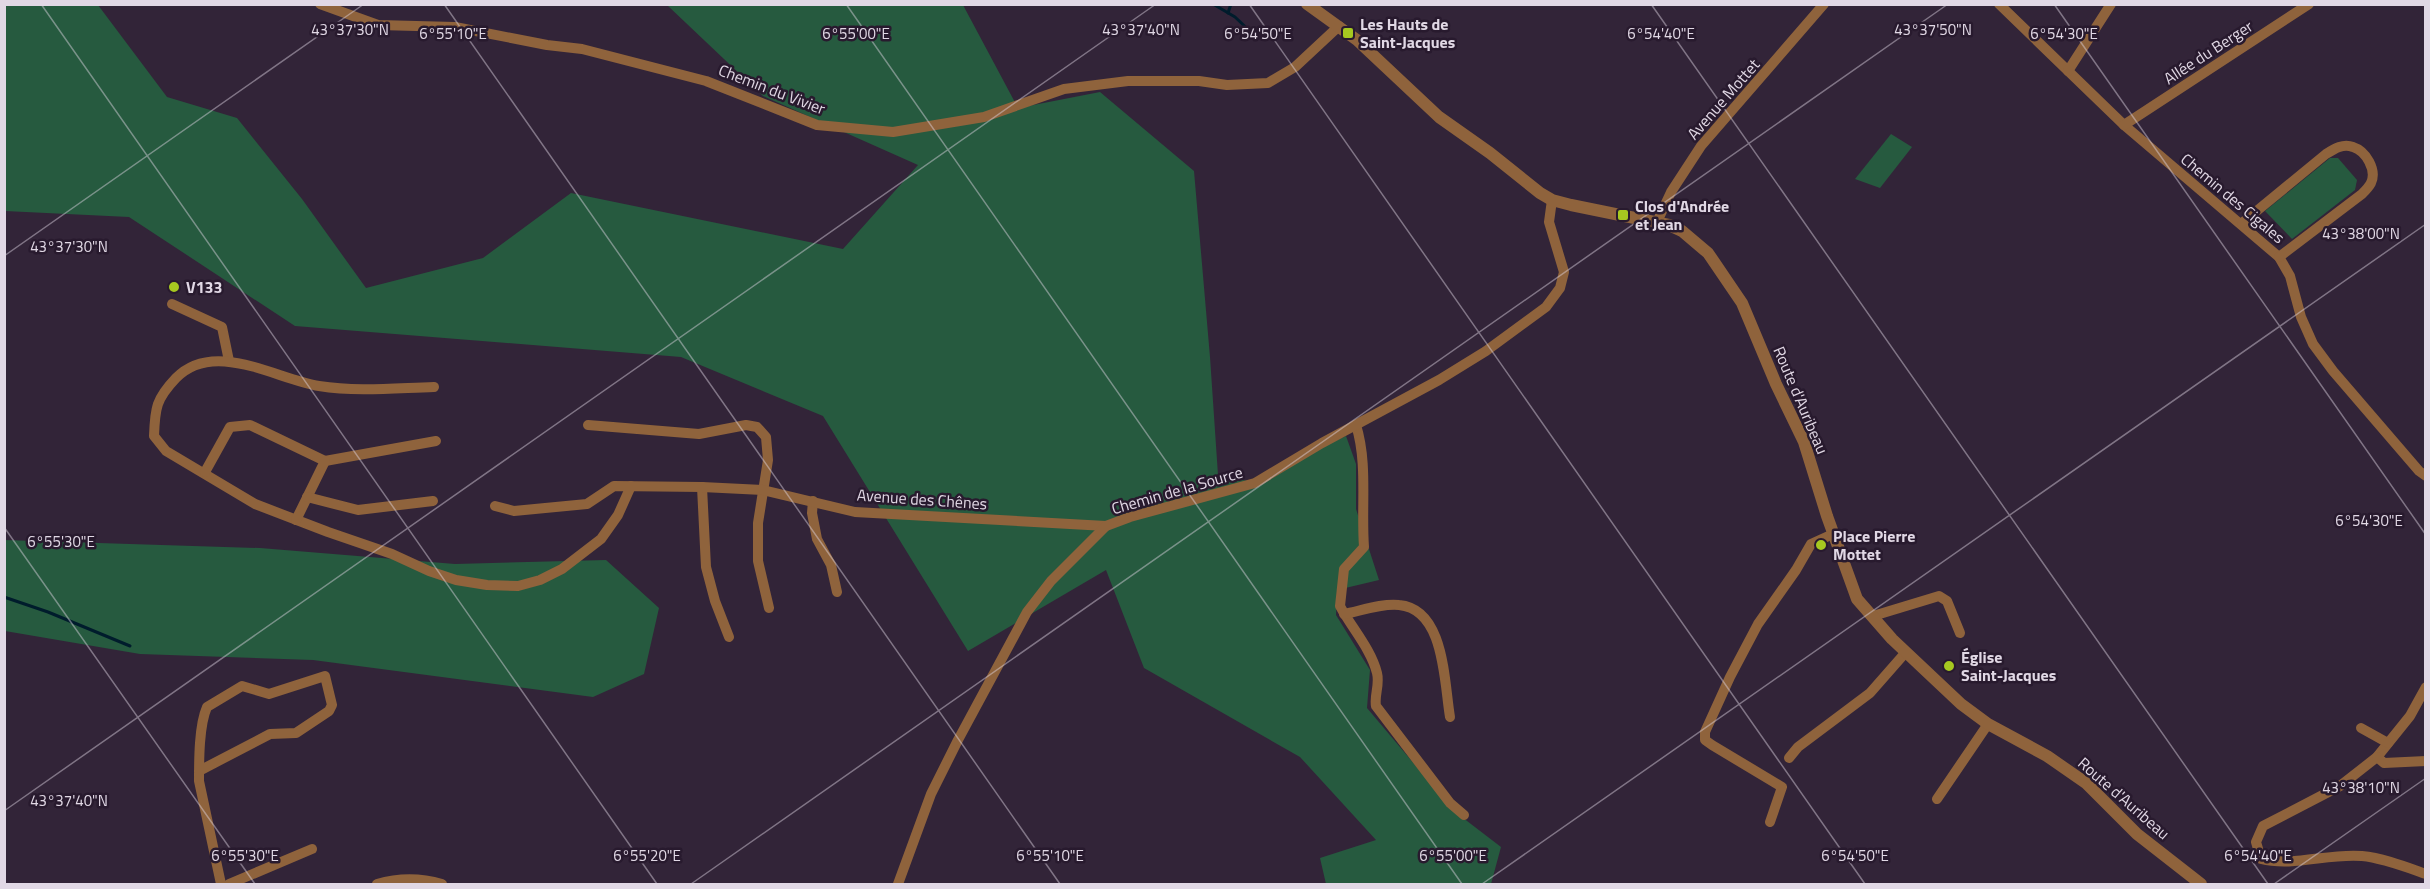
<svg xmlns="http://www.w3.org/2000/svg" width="2430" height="889" viewBox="0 0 2430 889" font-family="'Titillium Web',sans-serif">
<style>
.green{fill:#265a3f}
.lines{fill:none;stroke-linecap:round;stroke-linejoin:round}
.stream{stroke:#001c2c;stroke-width:3}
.minor{stroke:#8f633c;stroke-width:10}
.tertiary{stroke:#8f633c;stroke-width:12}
.ticks{fill:none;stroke:#e1d8e5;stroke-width:1.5;stroke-opacity:0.45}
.poi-dot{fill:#a6c820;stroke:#281a2e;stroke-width:2}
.labels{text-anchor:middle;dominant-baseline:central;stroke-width:5;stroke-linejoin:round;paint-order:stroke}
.poi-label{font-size:16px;font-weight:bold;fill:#e1d8e5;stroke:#281a2e;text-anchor:start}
.street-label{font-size:16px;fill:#e1d8e5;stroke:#281a2e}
.ticks-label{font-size:15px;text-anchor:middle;fill:#e1d8e5;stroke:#281a2e;stroke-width:5;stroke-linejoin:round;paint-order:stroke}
</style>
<rect width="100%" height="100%" fill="#322438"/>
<g class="green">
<path d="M4,5H98L167,97L237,118L302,199L366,288L483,258L571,193L843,249L918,165L763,96L667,5H963L1018,108L1100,92L1194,171L1210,357L1218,475L1248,481L1346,436L1356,464V509L1379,580L1337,590L1336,615L1370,670L1367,708L1454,811L1501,847L1491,884H1326L1320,858L1376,840L1300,757L1144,668L1106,570L968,651L823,416L681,357L295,326L129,217L5,211Z"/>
<path d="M1891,134L1912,147L1880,188L1855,179Z"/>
<path d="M2330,158H2338L2357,180L2355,190L2292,239L2265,211Z"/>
<path d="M4,540L260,548L455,564L606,560L659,608L644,674L593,697L313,660L140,654L5,631Z"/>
</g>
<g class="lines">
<g class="stream">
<path d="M1213,4L1235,17L1254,35"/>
<path d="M1228,13L1231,4"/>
<path d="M4,597L48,612L130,646"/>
</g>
<g class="minor">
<path d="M320,4L378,25L455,27L547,45L582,49L706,81L817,125L893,132L984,117L1064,89L1128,81H1199L1227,85L1268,83L1295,67L1339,26"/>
<path d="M1999,4L2124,125L2279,257L2290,276L2301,317L2313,344L2333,371L2419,471L2426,476"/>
<path d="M2068,71L2111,4"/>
<path d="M2124,125L2309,4"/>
<path d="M1657,222L1671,192L1701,146L1824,4"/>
<path d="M2242,223L2326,154C2334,149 2343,143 2353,147C2366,151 2377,170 2371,183C2369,187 2365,191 2362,194L2279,257"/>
<path d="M172,304L222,327L229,361"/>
<path d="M434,387C396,388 357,392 319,386C276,379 214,339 176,378C156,399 155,408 154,436L166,451L255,504L328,532L392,554L429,571L456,580L487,585L518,586L540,580L562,569L601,539L618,515L631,486"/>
<path d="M588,425L699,434L746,425L757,427L766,437L768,460L758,523V561L769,608"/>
<path d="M1356,425C1368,463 1361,507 1364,547L1344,569L1340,606C1351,627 1371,649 1377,673C1380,685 1374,695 1376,706L1450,803L1464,815"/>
<path d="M325,461L436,441"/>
<path d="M205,472L230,427L250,425L325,461L296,520"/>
<path d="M702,487L706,567L715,601L729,637"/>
<path d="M307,497L358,510L433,501"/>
<path d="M813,501L812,513L817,539L831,565L837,592"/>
<path d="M495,506L514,511L587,504L614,486L702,487L763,490L855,512L1106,526"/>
<path d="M1344,614C1360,611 1382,603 1399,605C1445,609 1444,682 1450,717"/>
<path d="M1873,616L1939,596L1947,601L1960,633"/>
<path d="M2426,687L2410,716L2377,757L2340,786L2263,826L2256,842L2261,859C2294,867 2328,853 2362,856C2383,858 2406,867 2426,874"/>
<path d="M2361,728L2388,743"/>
<path d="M2377,757L2384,763L2426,761"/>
<path d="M1789,758L1798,747L1870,693L1906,652"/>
<path d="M199,771L270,734L296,733L329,711L332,705L325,676L269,694L242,686L207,707C199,725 199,760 199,781L221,884"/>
<path d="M1937,799L1988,724"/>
<path d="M1770,822L1782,787L1712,745L1705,740V732L1730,677L1758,624L1796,570L1811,544L1833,534"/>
<path d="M229,884L312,849"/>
<path d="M377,884C398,878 421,878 442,884"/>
<path d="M898,884L931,794L958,740L1027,612L1051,581L1106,526L1130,517L1255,483L1322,443L1439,380L1486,351L1546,307L1560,288L1564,272L1549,222L1552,200"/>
</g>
<path class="tertiary" d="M1307,4L1357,40L1439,117L1490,153L1540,193L1552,200L1571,205L1669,225L1682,231L1708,253L1742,303L1776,384L1804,442L1827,516L1857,599L1892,639L1961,704L1988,724L2047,756L2086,783L2137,834L2201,884"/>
</g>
<path class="ticks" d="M41,4L657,884M444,4L1060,884M846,4L1462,884M1249,4L1865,884M1651,4L2268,884M2054,4L2426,535M4,256L364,4M4,527L255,884M4,811L1156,4M691,884L1948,4M1482,884L2426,224M2274,884L2426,778"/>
<g class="poi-dot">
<rect x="1342" y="27" width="12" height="12" rx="3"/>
<rect x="1617" y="209" width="12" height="12" rx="3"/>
<circle cx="174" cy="287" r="6"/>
<circle cx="1821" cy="545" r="6"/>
<circle cx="1949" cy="666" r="6"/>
</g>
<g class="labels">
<g class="poi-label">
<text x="1360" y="24">Les Hauts de<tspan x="1360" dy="18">Saint-Jacques</tspan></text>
<text x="1635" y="206">Clos d'Andrée<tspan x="1635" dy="18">et Jean</tspan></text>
<text x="186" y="287">V133</text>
<text x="1833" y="536">Place Pierre<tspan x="1833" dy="18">Mottet</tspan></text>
<text x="1961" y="657">Église<tspan x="1961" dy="18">Saint-Jacques</tspan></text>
</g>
<g class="street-label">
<text transform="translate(2208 52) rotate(-33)">Allée du Berger</text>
<text transform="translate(772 89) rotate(21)">Chemin du Vivier</text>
<text transform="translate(1723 99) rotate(-49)">Avenue Mottet</text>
<text transform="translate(2233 198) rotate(40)">Chemin des Cigales</text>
<text transform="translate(1801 400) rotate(67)">Route d'Auribeau</text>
<text transform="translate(1177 490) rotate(-16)">Chemin de la Source</text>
<text transform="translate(922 499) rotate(4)">Avenue des Chênes</text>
<text transform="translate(2124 798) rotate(41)">Route d'Auribeau</text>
</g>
</g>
<g class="ticks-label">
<text x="350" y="35">43°37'30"N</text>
<text x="1141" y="35">43°37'40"N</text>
<text x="1933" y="35">43°37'50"N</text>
<text x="453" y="39">6°55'10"E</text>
<text x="856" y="39">6°55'00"E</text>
<text x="1258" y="39">6°54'50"E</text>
<text x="1661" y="39">6°54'40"E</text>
<text x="2064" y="39">6°54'30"E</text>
<text x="2361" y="239">43°38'00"N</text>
<text x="69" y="252">43°37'30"N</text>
<text x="2369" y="526">6°54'30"E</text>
<text x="61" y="547">6°55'30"E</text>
<text x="2361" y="793">43°38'10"N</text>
<text x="69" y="806">43°37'40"N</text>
<text x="245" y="861">6°55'30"E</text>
<text x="647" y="861">6°55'20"E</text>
<text x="1050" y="861">6°55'10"E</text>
<text x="1453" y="861">6°55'00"E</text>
<text x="1855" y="861">6°54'50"E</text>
<text x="2258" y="861">6°54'40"E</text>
</g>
<rect width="2430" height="889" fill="none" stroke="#e1d8e5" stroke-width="12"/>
</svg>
